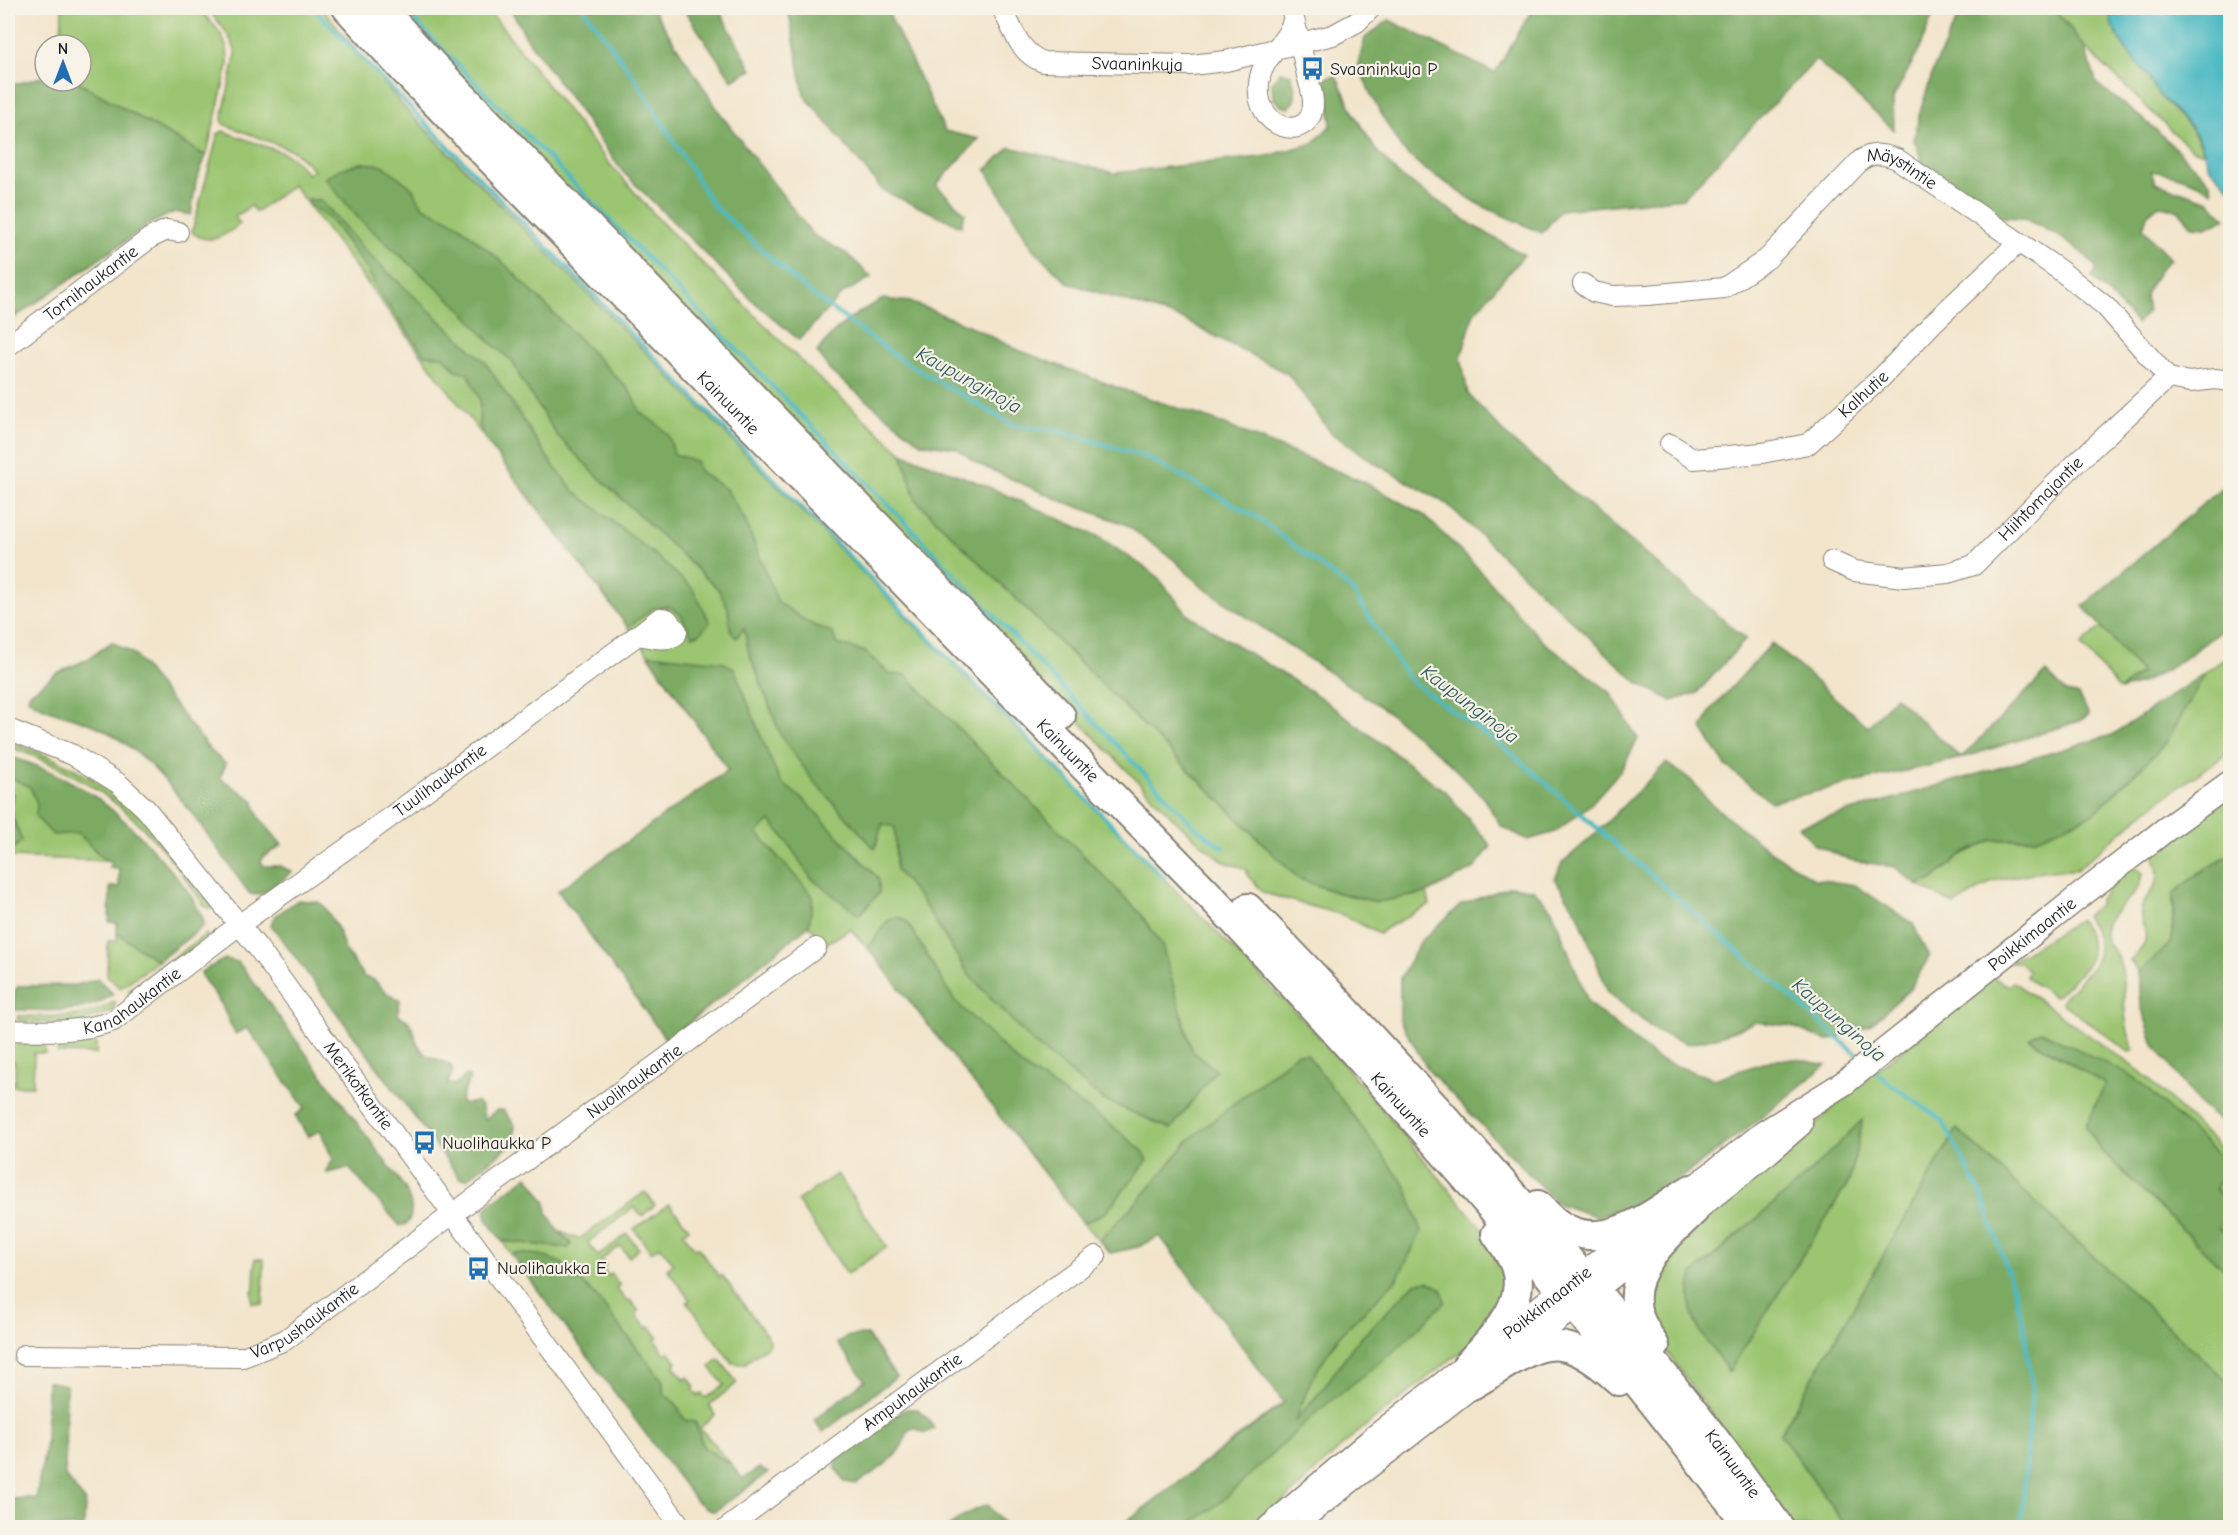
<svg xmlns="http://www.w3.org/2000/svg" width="2238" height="1535" viewBox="0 0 2238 1535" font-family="'Comic Neue',sans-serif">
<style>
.green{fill:#9bc571;stroke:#5c7046;stroke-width:1.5;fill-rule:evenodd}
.forest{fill:#7caa63;stroke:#4c6340;stroke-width:1.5}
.water{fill:#4bb9c2;stroke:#346a6f;stroke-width:1.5}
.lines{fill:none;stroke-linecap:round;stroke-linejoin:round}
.stream{stroke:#4bb9c2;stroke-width:4}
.minor-casing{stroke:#878074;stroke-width:22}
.major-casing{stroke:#878074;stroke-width:27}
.highway-casing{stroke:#878074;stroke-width:32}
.minor{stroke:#fff;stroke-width:20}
.major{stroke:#fff;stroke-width:24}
.highway{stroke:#fff;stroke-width:28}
.labels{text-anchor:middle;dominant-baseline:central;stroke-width:4.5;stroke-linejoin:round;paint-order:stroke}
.street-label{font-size:18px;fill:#1c1c1c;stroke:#f7f3e8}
.poi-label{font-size:18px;fill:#1c1c1c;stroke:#f7f3e8;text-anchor:start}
.water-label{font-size:20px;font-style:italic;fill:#2f5b5e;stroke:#f7f3e8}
</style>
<rect width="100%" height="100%" fill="#f7f3e8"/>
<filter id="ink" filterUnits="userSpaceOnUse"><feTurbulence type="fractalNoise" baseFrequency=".0167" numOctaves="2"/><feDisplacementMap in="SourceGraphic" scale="12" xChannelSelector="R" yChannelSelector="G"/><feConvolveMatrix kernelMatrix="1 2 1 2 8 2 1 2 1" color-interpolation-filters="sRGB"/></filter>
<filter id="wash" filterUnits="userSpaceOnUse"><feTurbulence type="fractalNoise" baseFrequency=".008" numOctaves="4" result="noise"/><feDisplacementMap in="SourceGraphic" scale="24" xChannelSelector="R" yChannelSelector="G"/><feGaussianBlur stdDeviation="1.35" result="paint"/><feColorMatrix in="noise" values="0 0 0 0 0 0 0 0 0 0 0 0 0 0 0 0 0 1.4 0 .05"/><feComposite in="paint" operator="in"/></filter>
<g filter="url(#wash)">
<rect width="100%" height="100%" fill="#f2e5cc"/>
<g class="green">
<path d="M62,8H198C216,28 229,37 228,65L206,156L76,81H81V45H61Z"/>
<path d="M206,8H322L402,105L1328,1045L1499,1249L1511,1282L1487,1331L1352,1437L1257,1527H1119L1284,1402L1160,1236L1138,1247L1110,1253L1083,1223L868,948L850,929L826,944L808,925L667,1041L558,891L728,770L648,654L293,185L256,212L251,206L235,217L240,224C226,235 209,247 192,232L218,134L223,131L286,154L294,159L308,174L314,170L294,151L223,124L222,119L236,54C232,36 218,21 206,8Z"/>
<path d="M386,8H487L608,162L661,222L814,374L902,453L916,500L1298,878L1335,892L1377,902L1427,893L1430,905L1386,928L1379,934L1346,916L1264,893L1247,875V870C1237,864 1233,866 1226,862C1210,854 1192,834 1178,823Z"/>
<path d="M2054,8H2110C2111,34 2129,52 2144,71C2150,78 2153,88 2159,95C2176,115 2195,127 2204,153L2192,149L2165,125L2084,46Z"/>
<path d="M2102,626L2141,672L2120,690L2081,645Z"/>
<path d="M2230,655V752L2157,802L2076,870L2042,871L1993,881L1955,905L1917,885L1932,880L1961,855L1992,840L2036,838L2166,743L2206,672Z"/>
<path d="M9,742C60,758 107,782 144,820C169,847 190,878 213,907L210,909L205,907C154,828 102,779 12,748Z"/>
<path d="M8,776L30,787L37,803L78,833L103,858L110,861L8,857Z"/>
<path d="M2230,795V854L2196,875L2173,894L2172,942L2139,972L2130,960C2134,956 2140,951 2143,946C2151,934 2138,922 2141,910C2144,899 2154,890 2157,880C2161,868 2151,859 2156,848Z"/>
<path d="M2136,868L2143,873C2141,896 2119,902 2109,920C2096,942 2117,948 2121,966C2125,984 2123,1003 2126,1021C2127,1030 2130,1040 2133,1048V1051L2129,1052L2062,1003L2064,997C2093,966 2114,957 2085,916L2099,905V899L2130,869Z"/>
<path d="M2080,920C2106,959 2085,966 2058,995L2053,996L2027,978L2026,975L2029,971L2020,963H2007Z"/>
<path d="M117,933L158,961L120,988L107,976L108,941H117Z"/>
<path d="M206,934L210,940L136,994L128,991Z"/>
<path d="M1991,977L2009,986L2013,982L2141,1072L2230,1157V1235L2219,1229L2215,1188L2228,1165L2134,1077L2030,1039L2105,1084L2086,1126L2100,1149L2230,1276V1384L1957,1129L1780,1434L1847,1527H1792L1662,1345L1651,1324L1648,1276L1680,1239L1775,1164L1847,1094ZM1862,1121L1850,1180L1728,1372L1693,1274L1808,1174Z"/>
<path d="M115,1001L114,1011L75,1024L18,1021L17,1016C52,1016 85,1021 115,1001Z"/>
<path d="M93,1041L96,1044V1054L57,1053L59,1045Z"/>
<path d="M8,1043L44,1044L46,1053H34L33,1086H8V1082H15V1063L8,1062Z"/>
<path d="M837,1174L887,1247L847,1274L797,1201Z"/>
<path d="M645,1192L655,1205L642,1216L634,1207L588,1242L598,1256L627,1234L639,1249L629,1257L620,1246L601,1260L606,1266L603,1269L608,1276L611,1274L620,1286L616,1288L627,1302L630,1300L639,1311L636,1314L646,1328L650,1326L658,1337L655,1340L665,1354L669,1351L677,1363L674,1366L685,1380L688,1377L695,1387L693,1389L698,1396L702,1394L706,1398L724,1385L710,1367L719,1359L736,1381V1384L709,1405L715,1415L700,1428L732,1465L703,1447L696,1423L685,1421L675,1403L663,1393V1381L643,1358L515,1253L513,1257L502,1241L568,1248L571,1243L558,1231L579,1239Z"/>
<path d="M669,1204L689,1228L683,1233L695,1249L698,1247L719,1277L722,1275L770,1340L769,1345L744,1364L732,1363L687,1302L690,1300L667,1269L674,1264L660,1246L651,1252L634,1229Z"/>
<path d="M255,1259H264L263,1304L252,1303V1291L254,1290Z"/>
</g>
<g class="forest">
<path d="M510,8H652L722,116L813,235L846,253L872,277L842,294L799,340L753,301L622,171L526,37Z"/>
<path d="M683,8H718L752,70L732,80Z"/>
<path d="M788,8H886L945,131L979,139L936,185L965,213L961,226L883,191L804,95Z"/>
<path d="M1533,8H1936L1917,54L1893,98L1894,130L1816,60L1683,198L1561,210L1542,233L1480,205L1423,168L1401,148L1371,96L1358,64L1365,38L1389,20L1495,73Z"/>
<path d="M1959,8H2054L2084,46L2097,84L2152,126L2211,183L2212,192C2196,180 2171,174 2151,171L2155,183L2209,201L2226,218L2208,227L2192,226L2179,211L2159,205L2147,215L2143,228L2170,259L2158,272L2145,294L2148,311L2137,324L2092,277L2096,267L2085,255L2057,235L2023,218L2000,217L1925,169L1914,140L1919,115L1935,65L1959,15Z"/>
<path d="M1280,72L1291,74C1295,87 1299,97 1289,108L1281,106L1273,98L1272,82Z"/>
<path d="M1336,75L1354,114L1375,149L1398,174L1474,226L1524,255L1474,313L1461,358L1468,394L1507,436L1746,639L1697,693L1672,701L1638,683L1447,504L1378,465L1331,433L1288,374L1182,319L1068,283L1033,249L986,170L1010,147L1114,173L1268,156L1313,143L1331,125L1329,94L1324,79Z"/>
<path d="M45,76V81H76L206,156L196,181L191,215L174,212L152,223L8,322V86Z"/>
<path d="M362,163L383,165L412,188L423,207L456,223L508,267L630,391L641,413L658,425L669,436L674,454L696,461L699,471L726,489L744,518L778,602L809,623L832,632L837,644L865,652L890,674L906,675L1140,913L1162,945L1192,1051L1216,1070L1171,1129L1104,1100L1033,1043L969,975L922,901L896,870L895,827L882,824L875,849L811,778L781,736L749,653L744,628L736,638L730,629L728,608L718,589L590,469L557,435L522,381L512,361L490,342L462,310L359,219L325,178L340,169Z"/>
<path d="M308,199L322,201L365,251L485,362L552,464L574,491L655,555L692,588L710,622L699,634L692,636L681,615L668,606L654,608L628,627L484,438L479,423L480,400L468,374L456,370L443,356L425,355L381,296L367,269L329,218L308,203Z"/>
<path d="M883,299L911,302L970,326L1018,350L1124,390L1213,420L1364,482L1424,515L1475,565L1542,641L1610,692L1638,739L1621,770L1590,805L1555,832L1528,840L1501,826L1482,796L1449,763L1388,712L1202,587L1173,559L1125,524L1059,500L978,464L956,448L921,443L832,373L817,352C837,325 853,315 883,299Z"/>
<path d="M902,453L989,487L1099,537L1156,575L1188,615L1320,697L1446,792L1491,846L1475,868L1427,893L1377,902L1335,892L1298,878L916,500Z"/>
<path d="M2230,481V624C2196,649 2162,680 2120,690L2141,672L2083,606Z"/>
<path d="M112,642L134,654L210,750L226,764L220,778L253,800L259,817L282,845L263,857L261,862L264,866H281L292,872C281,880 262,901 249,893C209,839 164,762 104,730C81,717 49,715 28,699L29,694L57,673L88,659Z"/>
<path d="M1772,643L1868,727L1895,696L1961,758L2046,672L2066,692L2078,695L2089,715L2077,722L1962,758L1771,802L1726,766L1702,729L1711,710Z"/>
<path d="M648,654L722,662L734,668L768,754L781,782L805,801L879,879V893L859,915L811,878L783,836L770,821L757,833L813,896L809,925L667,1041L558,891L728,770Z"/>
<path d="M2206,672L2166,743L2093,814L2036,838L1992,840L1961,855L1932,880L1917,885L1895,867L1850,860L1813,844L1799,826L2112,735Z"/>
<path d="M8,756C77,777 115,806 162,860C179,879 198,901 205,925L158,961L117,933V923L109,922L110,887H119V869L110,868V861L103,858L78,833L53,835L36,817L37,803L30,787L8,776Z"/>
<path d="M1666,763L1690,779L1709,802L1771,852L1814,879L1855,885L1913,924L1929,957L1910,989L1870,1025L1827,1041L1791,1026L1755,1022L1720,1036L1688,1044L1657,1032L1608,992L1578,914L1555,879L1562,863L1594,835Z"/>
<path d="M9,790L14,795L9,808L22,841L9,852L8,851V836L12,832L8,824Z"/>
<path d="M2230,854V1130L2199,1104L2154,1045L2141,1006L2139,972L2172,942L2174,905L2173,894L2196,875Z"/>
<path d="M1511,886L1534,890L1552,910L1589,1004L1659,1060L1714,1079L1772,1060L1796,1059L1826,1065L1756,1122L1656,1196L1598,1217L1558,1204L1429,1071L1400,1021V978L1421,941L1461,905Z"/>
<path d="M298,900L318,902L324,906L337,927L345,950L364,977L374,980L387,993L400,1000L398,1015C421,1025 409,1037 423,1052C430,1060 444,1059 452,1067L453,1073L447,1084H457L466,1075L470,1078L461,1099L463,1104L477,1102L481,1106L485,1119L497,1110H503L515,1125L513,1143L467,1179L460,1178L271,925L274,917Z"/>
<path d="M897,917L906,920L954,1000L1022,1066L1106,1121L1143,1151L1148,1160L1105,1213L1083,1223L868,948L887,921Z"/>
<path d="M225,959L237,962L243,968L405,1188C410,1201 416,1212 406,1224L400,1226L349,1168L327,1173L326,1170L333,1160L320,1130L308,1137L295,1116L305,1108L247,1028L235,1034L220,1002L202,977L201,972Z"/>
<path d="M98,979L113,994C86,1016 48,1010 14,1010L15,990L19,986L76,985Z"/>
<path d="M2041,1031L2134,1077L2228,1164L2215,1188L2227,1206L2219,1229L2230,1235V1276L2100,1149L2086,1126L2105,1084L2029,1038Z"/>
<path d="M1297,1053L1307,1054L1405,1185L1422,1231L1397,1279L1339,1336L1312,1378L1295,1421L1325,1386L1353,1346L1415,1283L1428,1281L1442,1289L1445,1302L1398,1348L1318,1411L1220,1503L1186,1527H1119L1284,1403L1160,1236L1138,1247L1110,1253L1100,1240L1146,1192L1189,1140Z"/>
<path d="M1862,1120L1850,1180L1729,1372C1705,1338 1681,1318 1693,1274L1808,1174Z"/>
<path d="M1957,1129L2230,1384V1527H1847L1780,1434Z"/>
<path d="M528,1176L546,1203L547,1212L558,1231L571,1244L568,1248L502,1241L488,1222L485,1211L488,1205Z"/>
<path d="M514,1253L540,1255L561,1263L596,1296L663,1381V1393L675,1403L685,1420L695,1422L704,1448L732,1465L743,1479L759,1468L768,1473L715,1511H710L696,1501L513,1257Z"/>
<path d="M867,1335L896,1377L823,1432L814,1420L865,1380L837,1343L847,1336Z"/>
<path d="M47,1381L66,1385L65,1476L85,1501L84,1527H8V1499L36,1498L46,1443Z"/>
<path d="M906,1409H918L929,1420L934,1429L925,1433L914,1428L908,1430C900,1460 880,1468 856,1484L845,1482L835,1467L837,1459Z"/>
<path d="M987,1505L1007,1527H948L972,1511Z"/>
</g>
<path class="water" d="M2110,8H2230V189L2209,166L2200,140L2190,126L2158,94L2145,72L2126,50L2112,26Z"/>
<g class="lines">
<g class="stream">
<path d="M313,8L1164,878"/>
<path d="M402,8L881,497L1196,828L1224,848"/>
<path d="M583,8L632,74L713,205L805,289L900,359L1013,425L1060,431L1146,457L1255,516L1351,589L1410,680L1511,753L1862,1059"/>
<path d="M1874,1070L1889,1083L1942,1120L1982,1196L2014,1290L2023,1322L2032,1386L2021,1528"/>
</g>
</g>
</g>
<g filter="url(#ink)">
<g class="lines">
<defs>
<g id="minor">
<path id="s1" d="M1002,8C1013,29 1019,53 1043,62L1191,65L1226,61L1333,35L1357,22L1371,8"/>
<path d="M1291,8C1297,30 1302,52 1307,75C1309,84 1313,93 1313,102C1314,145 1249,132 1260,77C1265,54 1289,42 1294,17"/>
<path id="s2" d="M1583,284L1594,292L1612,296L1647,295L1724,288L1767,259L1861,160C1873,152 1884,154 1897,159L2061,271L2105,306L2168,378"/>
<path id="s3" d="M8,346L150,238L167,230L178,232"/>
<path id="s4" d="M1670,444L1694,459L1762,453L1808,444L1882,377L1934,322L2018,243"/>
<path id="s5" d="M1832,561L1854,571L1904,577L1948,573L1974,565L2072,467L2168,378L2190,382L2215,379L2230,381"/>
<path id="s6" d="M8,729L73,755L118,783L146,809L258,948L682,1528"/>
<path id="s7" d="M8,1030C44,1031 78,1033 113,1021L239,925L367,834L638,635C650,637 665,642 676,635L677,631L667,619L660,618L638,635"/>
<path id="s8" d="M24,1355L243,1357L285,1340L431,1230L816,948"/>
<path id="s9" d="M727,1528L1096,1256"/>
</g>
<g id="major">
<path id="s10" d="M1676,1202L1764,1133L1844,1083L2076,899L2165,830L2230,783"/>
<path d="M1307,1514L1574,1306L1769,1151L1800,1124"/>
<path id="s11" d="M1269,1528L1373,1439L1646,1225"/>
</g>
<g id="highway">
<path id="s12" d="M347,8L414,81L1218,904C1404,1104 1586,1309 1750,1528"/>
<path d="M381,8L432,64L1061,716"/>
<path id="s13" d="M1248,908C1405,1069 1556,1237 1696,1415C1725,1451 1752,1490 1780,1528"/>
<path d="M1538,1205C1545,1211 1551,1219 1559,1224C1603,1256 1654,1212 1691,1189"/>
<path d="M1655,1346C1647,1333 1637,1319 1636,1303C1632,1266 1670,1234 1694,1211"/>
<path d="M1467,1365C1490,1339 1529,1305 1515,1266C1511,1254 1503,1244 1496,1234"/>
<path d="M1472,1385C1537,1347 1554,1321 1619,1381"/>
</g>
</defs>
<use href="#minor" class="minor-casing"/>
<use href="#major" class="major-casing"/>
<use href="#highway" class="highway-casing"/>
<use href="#minor" class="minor"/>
<use href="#major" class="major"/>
<use href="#highway" class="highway"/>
</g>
</g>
<defs>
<symbol id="bus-bare" viewBox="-9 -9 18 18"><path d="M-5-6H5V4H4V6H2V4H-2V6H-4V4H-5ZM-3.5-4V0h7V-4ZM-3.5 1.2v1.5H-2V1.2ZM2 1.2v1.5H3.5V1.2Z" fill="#1f6fb2" stroke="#f7f3e8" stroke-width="2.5" paint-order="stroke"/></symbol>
</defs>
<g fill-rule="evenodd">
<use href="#bus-bare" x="1296" y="52" width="33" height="33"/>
<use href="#bus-bare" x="408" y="1126" width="33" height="33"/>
<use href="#bus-bare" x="462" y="1252" width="33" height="33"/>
</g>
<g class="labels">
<g class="street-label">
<text stroke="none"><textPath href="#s1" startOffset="164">Svaaninkuja</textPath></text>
<text stroke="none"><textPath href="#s2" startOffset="378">Mäystintie</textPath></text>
<text stroke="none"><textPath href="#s3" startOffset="104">Tornihaukantie</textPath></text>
<text stroke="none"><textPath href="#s4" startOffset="218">Kalhutie</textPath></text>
<text stroke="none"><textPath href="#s12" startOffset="549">Kainuuntie</textPath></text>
<text stroke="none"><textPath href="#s5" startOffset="240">Hiihtomajantie</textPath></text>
<text stroke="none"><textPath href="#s12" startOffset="1035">Kainuuntie</textPath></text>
<text stroke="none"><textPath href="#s7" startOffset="512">Tuulihaukantie</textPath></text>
<text stroke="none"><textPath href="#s10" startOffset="446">Poikkimaantie</textPath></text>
<text stroke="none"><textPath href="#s7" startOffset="132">Kanahaukantie</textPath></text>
<text stroke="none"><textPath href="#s8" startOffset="699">Nuolihaukantie</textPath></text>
<text stroke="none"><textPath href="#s6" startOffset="510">Merikotkantie</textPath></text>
<text stroke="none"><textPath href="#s12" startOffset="1521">Kainuuntie</textPath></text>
<text stroke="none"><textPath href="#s11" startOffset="358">Poikkimaantie</textPath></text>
<text stroke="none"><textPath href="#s8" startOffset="291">Varpushaukantie</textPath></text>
<text stroke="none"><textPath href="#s9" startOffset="230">Ampuhaukantie</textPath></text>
<text stroke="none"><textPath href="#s13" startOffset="738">Kainuuntie</textPath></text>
</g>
<g class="poi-label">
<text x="1330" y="69">Svaaninkuja P</text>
<text x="442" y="1143">Nuolihaukka P</text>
<text x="497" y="1268">Nuolihaukka E</text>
</g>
<g class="water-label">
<text transform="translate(969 380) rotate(29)">Kaupunginoja</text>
<text transform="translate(1470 704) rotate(37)">Kaupunginoja</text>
<text transform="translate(1839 1020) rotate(41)">Kaupunginoja</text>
</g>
</g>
<rect width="2238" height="1535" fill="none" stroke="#f7f3e8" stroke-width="30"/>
<g transform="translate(63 63)"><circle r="28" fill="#f7f3e8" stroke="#9f9d96" stroke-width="1.5"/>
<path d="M0-4.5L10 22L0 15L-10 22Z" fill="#1f6fb2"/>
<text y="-9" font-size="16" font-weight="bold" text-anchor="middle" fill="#1c1c1c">N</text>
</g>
</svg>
